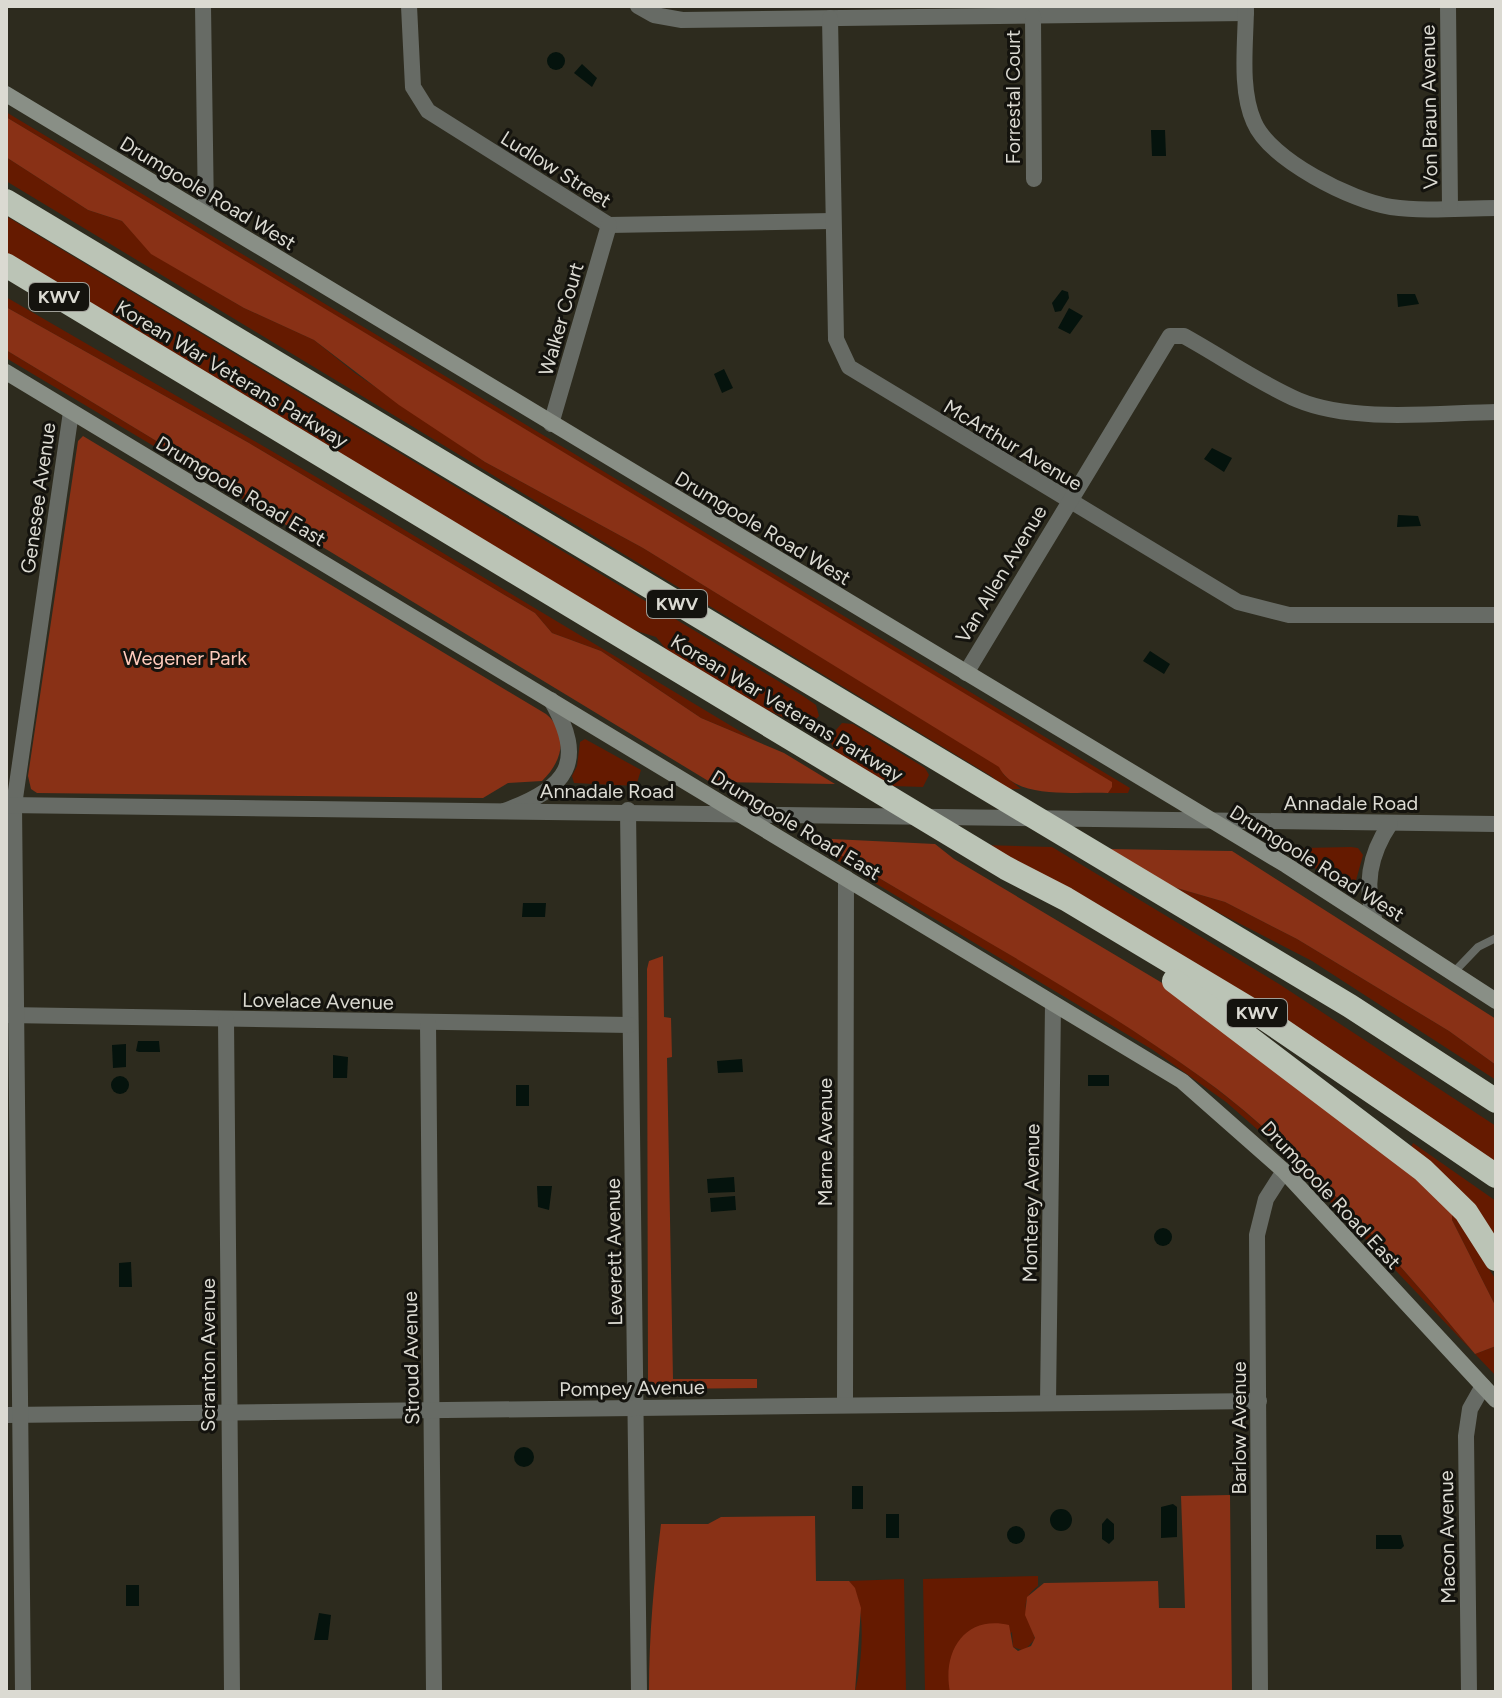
<svg xmlns="http://www.w3.org/2000/svg" width="1502" height="1698" viewBox="0 0 1502 1698" font-family="Figtree,sans-serif">
<style>
.green{fill:#651a00}
.forest{fill:#893116}
.water{fill:#05130d}
.lines{fill:none;stroke-linecap:round;stroke-linejoin:round}
.service{stroke:#676b65;stroke-width:8}
.minor{stroke:#676b65;stroke-width:16}
.tertiary{stroke:#676b65;stroke-width:16}
.secondary{stroke:#898f86;stroke-width:16}
.motorway{stroke:#bbc4b6;stroke-width:24}
.labels{text-anchor:middle;dominant-baseline:central;stroke-width:6;stroke-linejoin:round;paint-order:stroke}
.shield{fill:#14130e;stroke:#9f9e97;stroke-width:2}
.shield-label{font-size:18px;font-weight:bold;fill:#dbdad2}
.street-label{font-size:20px;fill:#dbdad2;stroke:#14130e}
.park-label{font-size:20px;fill:#ffcbbc;stroke:#14130e}
</style>
<rect width="100%" height="100%" fill="#2d2b1e"/>
<g class="green">
<path d="M6,112L1130,788L1128,793H1108L1111,782L6,117Z"/>
<path d="M6,157L88,210L122,221L152,254L244,308L314,340L355,373L485,462L643,548L1000,767L1004,775L1021,789H1006L991,776L6,181Z"/>
<path d="M6,216L803,696L816,705L819,716L814,721L789,720L745,700L671,655L656,637L624,627L6,256Z"/>
<path d="M6,297L318,478L758,742L701,718L601,651L552,633L535,613L249,443L6,307Z"/>
<path d="M6,350L267,508L278,520L6,358Z"/>
<path d="M842,723L853,724L925,768L929,775L923,787L892,786L835,752L829,738Z"/>
<path d="M585,739L641,770L636,786L574,783L572,776L577,766L580,742Z"/>
<path d="M832,839V850C954,924 1083,992 1198,1075C1296,1145 1398,1261 1475,1354L1496,1346V1376L1281,1150L1226,1102L1153,1050L825,853Z"/>
<path d="M982,845L1052,847L1279,984L1496,1126V1164Z"/>
<path d="M1351,847L1358,848L1363,855L1355,884L1350,890L1294,855L1302,848Z"/>
<path d="M1163,884L1225,902L1297,939L1449,1031L1496,1065V1080L1312,961Z"/>
<path d="M1413,1143L1496,1201V1249L1410,1149Z"/>
<path d="M1452,1211L1496,1280V1307L1452,1220Z"/>
<path d="M1038,1576V1586C1016,1602 1029,1618 1035,1639L1024,1651L1013,1647L1012,1632L950,1692H925L923,1579Z"/>
<path d="M904,1579L906,1692H855C862,1666 868,1601 849,1581Z"/>
</g>
<g class="forest">
<path d="M6,117L1112,782V787L1108,793C1075,791 1016,801 999,767L643,548L485,462L399,405L314,340L244,308L151,254L122,221L88,210L6,157Z"/>
<path d="M6,307L249,443L535,613L552,633L601,651L701,718L784,753L835,784L710,782L278,520L267,508L6,350Z"/>
<path d="M83,436L546,714C570,734 562,762 542,781L508,783L483,798L37,793L31,789L28,776L78,441Z"/>
<path d="M832,839L935,844L954,859L1169,987L1348,1118L1452,1211V1220L1496,1307V1346L1475,1354C1398,1261 1297,1145 1198,1075C1082,992 954,924 832,850Z"/>
<path d="M1106,849L1232,851L1496,1019V1065L1449,1031L1297,939L1225,902L1163,884Z"/>
<path d="M663,956L664,1017L671,1018L672,1057L667,1058L673,1379H757V1388L663,1389L653,1386L648,1380L647,969L649,961Z"/>
<path d="M1230,1495L1232,1692H950C942,1651 965,1615 1009,1625L1013,1647L1018,1651L1031,1646L1035,1638L1025,1615L1027,1597L1044,1583L1158,1581L1159,1608H1185L1181,1496Z"/>
<path d="M815,1516L816,1581H849L855,1588L861,1608L855,1692H649C649,1635 654,1580 661,1524H708L721,1517Z"/>
</g>
<g class="water">
<circle cx="556" cy="61" r="9"/>
<path d="M582,64L597,78L592,87L574,73Z"/>
<path d="M1151,130H1165L1166,156H1152Z"/>
<path d="M1062,290L1068,292L1069,298L1061,311L1055,312L1052,303Z"/>
<path d="M1397,294H1415L1419,304L1398,307Z"/>
<path d="M1069,308L1083,316L1070,334L1058,328Z"/>
<path d="M724,369L733,388L722,393L714,374Z"/>
<path d="M1212,448L1232,458L1224,472L1204,459Z"/>
<path d="M1398,515L1418,516L1421,526L1397,527Z"/>
<path d="M1150,651L1170,664L1164,674L1143,661Z"/>
<path d="M523,903H546L545,917H522Z"/>
<path d="M138,1041H159L160,1052H139L136,1051Z"/>
<path d="M126,1044V1067L113,1068L112,1045Z"/>
<path d="M333,1055L348,1057L347,1078H333Z"/>
<path d="M742,1059L743,1072L718,1073L717,1061Z"/>
<rect x="1088" y="1075" width="21" height="11"/>
<circle cx="120" cy="1085" r="9"/>
<rect x="516" y="1085" width="13" height="21"/>
<path d="M734,1177L735,1192L708,1193L707,1179Z"/>
<path d="M537,1186H552L549,1210L538,1207Z"/>
<path d="M735,1196L736,1210L711,1212L710,1198Z"/>
<circle cx="1163" cy="1237" r="9"/>
<path d="M131,1262L132,1287H119V1263Z"/>
<circle cx="524" cy="1457" r="10"/>
<rect x="852" y="1486" width="11" height="23"/>
<path d="M1173,1504L1177,1507V1537L1161,1538V1507Z"/>
<circle cx="1061" cy="1520" r="11"/>
<rect x="886" y="1514" width="13" height="24"/>
<path d="M1107,1518L1114,1524V1539L1109,1544L1102,1539V1524Z"/>
<circle cx="1016" cy="1535" r="9"/>
<path d="M1376,1535H1401L1404,1546L1401,1549H1376Z"/>
<rect x="126" y="1585" width="13" height="21"/>
<path d="M319,1613L331,1615L328,1640H314Z"/>
</g>
<g class="lines">
<path class="service" d="M1454,972L1478,947L1496,938"/>
<g class="minor">
<path d="M203,6L206,214"/>
<path d="M409,6L413,87L428,111L609,225L832,221"/>
<path d="M638,6L654,15L682,20L1246,13"/>
<path d="M1246,6C1246,42 1239,88 1254,122C1270,160 1352,201 1391,207C1426,212 1462,208 1496,208"/>
<path d="M1448,6L1450,208"/>
<path d="M1033,16L1034,179"/>
<path d="M830,18L836,339L849,367L1238,602L1289,615H1496"/>
<path d="M551,424L609,225"/>
<path d="M966,673L1170,336H1184C1222,357 1259,383 1298,400C1353,423 1437,413 1496,412"/>
<path d="M628,810L639,1692"/>
<path d="M504,811C568,788 587,762 551,700"/>
<path d="M7,1015L630,1025"/>
<path d="M226,1019L232,1692"/>
<path d="M428,1023L434,1692"/>
<path d="M1048,1403L1053,1004"/>
<path d="M845,1405L846,878"/>
<path d="M6,1415L1259,1401"/>
<path d="M23,1692L14,805L71,412"/>
<path d="M1260,1692L1257,1235L1266,1199L1284,1171"/>
<path d="M1469,1692L1466,1436L1470,1409L1483,1386"/>
</g>
<g class="tertiary">
<path d="M6,805L1496,824"/>
<path d="M1375,922C1364,886 1369,855 1390,824"/>
</g>
<g class="secondary">
<path d="M6,94L1286,865L1496,1001"/>
<path d="M6,372L1182,1081L1284,1171L1496,1400"/>
</g>
<g class="motorway">
<path d="M6,201L1350,1006L1496,1101"/>
<path d="M6,265L1006,868L1066,899L1258,1014L1496,1176"/>
<path d="M1174,981L1423,1170L1466,1212L1496,1259"/>
</g>
</g>
<g class="labels">
<g class="shield">
<rect x="29" y="283" width="60" height="28" rx="6"/>
<rect x="647" y="590" width="60" height="28" rx="6"/>
<rect x="1227" y="999" width="60" height="28" rx="6"/>
</g>
<g class="shield-label">
<text x="59" y="297">KWV</text>
<text x="677" y="604">KWV</text>
<text x="1257" y="1013">KWV</text>
</g>
<g class="street-label">
<text transform="translate(1013 97) rotate(-90)">Forrestal Court</text>
<text transform="translate(1429 107) rotate(-91)">Von Braun Avenue</text>
<text transform="translate(556 169) rotate(32)">Ludlow Street</text>
<text transform="translate(208 193) rotate(31)">Drumgoole Road West</text>
<text transform="translate(561 319) rotate(-74)">Walker Court</text>
<text transform="translate(232 374) rotate(31)">Korean War Veterans Parkway</text>
<text transform="translate(1013 445) rotate(31)">McArthur Avenue</text>
<text transform="translate(241 491) rotate(31)">Drumgoole Road East</text>
<text transform="translate(38 498) rotate(-82)">Genesee Avenue</text>
<text transform="translate(763 528) rotate(31)">Drumgoole Road West</text>
<text transform="translate(1001 574) rotate(-59)">Van Allen Avenue</text>
<text transform="translate(787 708) rotate(31)">Korean War Veterans Parkway</text>
<text x="607" y="791">Annadale Road</text>
<text x="1351" y="803">Annadale Road</text>
<text transform="translate(796 825) rotate(31)">Drumgoole Road East</text>
<text transform="translate(1317 863) rotate(32)">Drumgoole Road West</text>
<text transform="translate(318 1001) rotate(1)">Lovelace Avenue</text>
<text transform="translate(825 1142) rotate(-90)">Marne Avenue</text>
<text transform="translate(1331 1195) rotate(47)">Drumgoole Road East</text>
<text transform="translate(1031 1203) rotate(-89)">Monterey Avenue</text>
<text transform="translate(614 1252) rotate(-91)">Leverett Avenue</text>
<text transform="translate(208 1355) rotate(-90)">Scranton Avenue</text>
<text transform="translate(411 1358) rotate(-91)">Stroud Avenue</text>
<text transform="translate(632 1388) rotate(-1)">Pompey Avenue</text>
<text transform="translate(1239 1428) rotate(-90)">Barlow Avenue</text>
<text transform="translate(1447 1537) rotate(-91)">Macon Avenue</text>
</g>
<g class="park-label">
<text x="185" y="658">Wegener Park</text>
</g>
</g>
<rect width="1502" height="1698" fill="none" stroke="#dbdad2" stroke-width="16"/>
</svg>
